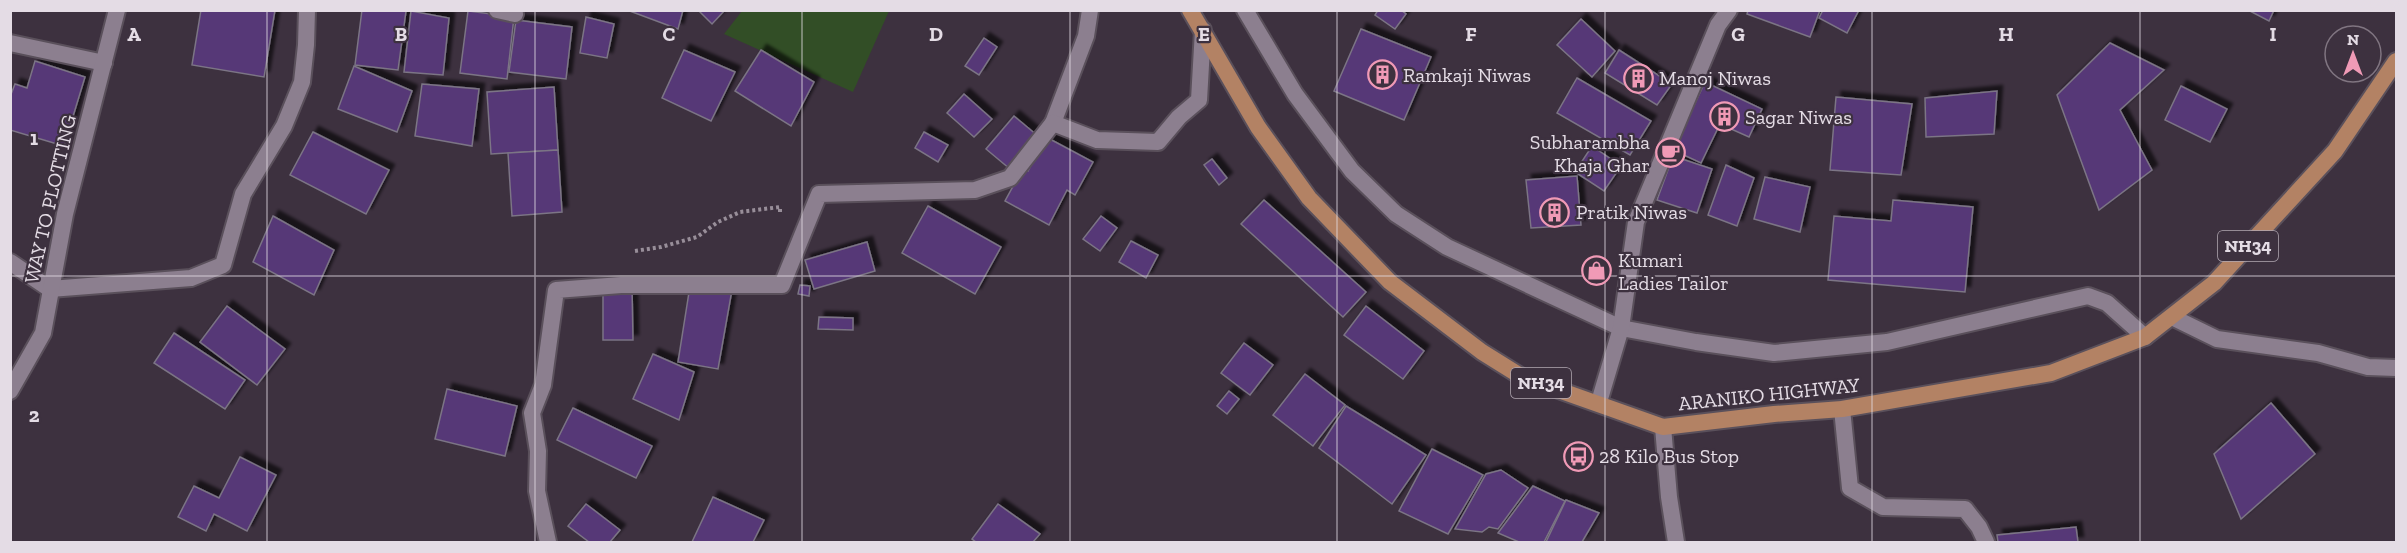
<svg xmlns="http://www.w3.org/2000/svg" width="2407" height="553" viewBox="0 0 2407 553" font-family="'Zilla Slab',serif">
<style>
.green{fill:#324e26}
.building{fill:#573777;stroke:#7b7485;stroke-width:1.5;filter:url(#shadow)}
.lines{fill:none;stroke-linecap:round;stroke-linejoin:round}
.service-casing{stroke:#5a505b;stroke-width:20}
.minor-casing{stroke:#5a505b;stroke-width:20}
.tertiary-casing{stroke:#5a505b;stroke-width:20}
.trunk-casing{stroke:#5a505b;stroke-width:20}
.path{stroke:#988e99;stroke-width:4;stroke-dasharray:3 3;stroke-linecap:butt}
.service{stroke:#8c7f8f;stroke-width:16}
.minor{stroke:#8c7f8f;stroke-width:16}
.tertiary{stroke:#8c7f8f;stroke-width:16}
.trunk{stroke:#b38264;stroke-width:16}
.grid{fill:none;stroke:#e4dce5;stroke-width:1.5;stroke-opacity:0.55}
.labels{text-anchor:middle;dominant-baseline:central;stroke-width:4.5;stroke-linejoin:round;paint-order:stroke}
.shield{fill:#3d313f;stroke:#b2a9b3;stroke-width:1.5}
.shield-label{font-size:18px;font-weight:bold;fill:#e4dce5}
.poi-label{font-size:20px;fill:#e4dce5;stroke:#3d313f;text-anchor:start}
.street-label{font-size:20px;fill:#e4dce5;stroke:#3d313f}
.grid-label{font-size:20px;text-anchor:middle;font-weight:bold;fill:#e4dce5;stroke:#3d313f;stroke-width:4.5;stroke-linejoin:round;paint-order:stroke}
</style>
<defs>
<filter id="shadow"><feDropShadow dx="5.5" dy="-5.5" stdDeviation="1.5" flood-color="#0009"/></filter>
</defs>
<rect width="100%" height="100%" fill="#3d313f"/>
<path class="green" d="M742,11H889L853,92L724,34Z"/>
<g class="building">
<path d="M201,10H275L264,77L192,65Z"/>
<path d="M362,10L406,11L398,70L355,65Z"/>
<path d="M627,10H683L678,29Z"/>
<path d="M698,10H725L712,24Z"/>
<path d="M1378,10H1401L1406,14L1395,29L1375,15Z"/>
<path d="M1748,10H1820L1810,37L1747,14Z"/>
<path d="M1823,10H1859L1847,33L1819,18Z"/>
<path d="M2248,10H2274L2269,21Z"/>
<path d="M411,11L449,18L443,75L404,72Z"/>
<path d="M468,11L514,17L507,79L460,73Z"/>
<path d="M586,17L614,24L607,58L580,53Z"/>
<path d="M1581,19L1615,51L1592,77L1557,45Z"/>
<path d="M516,20L572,27L566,79L509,72Z"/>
<path d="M1361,29L1431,57L1404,120L1334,91Z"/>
<path d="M984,38L997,47L979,75L965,66Z"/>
<path d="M2110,43L2164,70L2120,110L2152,170L2099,210L2057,95Z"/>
<path d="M684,50L735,72L711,121L662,98Z"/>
<path d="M761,50L814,82L791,126L735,91Z"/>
<path d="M1619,50L1672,84L1657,105L1605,73Z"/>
<path d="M35,61L85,77L64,146L10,130V97L15,84L27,88Z"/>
<path d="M354,66L412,91L397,132L338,109Z"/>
<path d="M1577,78L1651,121L1630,155L1557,113Z"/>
<path d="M1705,82L1762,109L1749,137L1720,124L1701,163L1673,150Z"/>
<path d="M422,84L479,89L472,146L415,136Z"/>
<path d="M2181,86L2227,109L2210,142L2165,120Z"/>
<path d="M554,87L558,150L491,154L487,92Z"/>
<path d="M1997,91L1994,134L1926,137L1925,98Z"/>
<path d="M964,94L992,119L974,137L947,113Z"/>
<path d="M1836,97L1912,104L1901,175L1830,170Z"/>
<path d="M1014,116L1038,136L1010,169L986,149Z"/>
<path d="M313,132L389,170L366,214L290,175Z"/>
<path d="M924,132L948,145L938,162L915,148Z"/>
<path d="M1046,137L1093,162L1075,195L1067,190L1049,225L1005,201L1023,168L1028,171Z"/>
<path d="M1592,146L1621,166L1604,191L1575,172Z"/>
<path d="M558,150L562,212L512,216L508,153Z"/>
<path d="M1673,156L1712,169L1697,213L1657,200Z"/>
<path d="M1212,159L1227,178L1219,185L1204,165Z"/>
<path d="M1726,165L1754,178L1737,226L1708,215Z"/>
<path d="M1577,176L1581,225L1531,228L1526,180Z"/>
<path d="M1765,177L1810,187L1800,232L1754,219Z"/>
<path d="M1264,200L1366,292L1343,317L1241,224Z"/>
<path d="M1893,200L1973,207L1965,292L1828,280L1834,216L1891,221Z"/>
<path d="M928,206L1001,247L975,294L902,253Z"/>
<path d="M273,216L334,250L314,295L253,262Z"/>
<path d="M1101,216L1117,228L1100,251L1083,239Z"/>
<path d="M1131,241L1158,255L1146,278L1119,262Z"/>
<path d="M867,242L875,271L814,289L805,260Z"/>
<path d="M800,285L810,286L809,296L798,294Z"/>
<path d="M690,286L732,290L718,369L678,362Z"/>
<path d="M603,287H632L633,340H603Z"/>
<path d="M227,306L285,349L257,385L200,342Z"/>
<path d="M1366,306L1424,351L1403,379L1344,335Z"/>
<path d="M819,317L853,318V330L818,329Z"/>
<path d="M174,333L245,380L225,409L154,363Z"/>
<path d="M1244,343L1273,365L1250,395L1221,373Z"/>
<path d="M653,354L694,372L679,420L633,399Z"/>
<path d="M1305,374L1345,405L1313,446L1273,415Z"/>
<path d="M447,389L517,406L505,456L435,439Z"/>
<path d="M1229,391L1239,399L1227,414L1217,406Z"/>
<path d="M2271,403L2315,454L2241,519L2214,454Z"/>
<path d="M1346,406L1426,455L1392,504L1319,448Z"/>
<path d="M573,408L652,446L636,478L557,440Z"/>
<path d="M1432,449L1483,475L1448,534L1399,511Z"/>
<path d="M240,457L276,475L247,531L214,514L206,531L178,517L194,486L219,498Z"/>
<path d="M1501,470L1528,488L1498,529L1489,527L1482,532L1455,529L1486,474Z"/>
<path d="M1533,486L1565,501L1544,542H1519L1498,533Z"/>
<path d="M713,497L764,520L753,542H692Z"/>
<path d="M1566,500L1599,513L1582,542H1546Z"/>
<path d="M586,504L620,530L610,542H589L568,526Z"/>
<path d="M998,504L1040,534L1033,542H976L972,539Z"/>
<path d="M2076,527L2078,542H1998L1997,535Z"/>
</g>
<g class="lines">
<defs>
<g id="service">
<path d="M1245,10L1295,94L1352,171L1396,214L1447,247L1621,328L1696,342L1774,353L1887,342L2088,296L2107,303L2145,337"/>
<path d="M1053,123L1086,36L1090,10"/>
<path d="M2172,317L2217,339L2318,353L2368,367L2396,368"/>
<path d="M548,542L537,491L538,451L532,413L543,385L556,290L621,285H782L819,194L975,190L1010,178L1053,123L1097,140L1158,142L1179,117L1199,100L1203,30"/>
</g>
<g id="minor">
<path d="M497,10L515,14"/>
<path d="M10,43L104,63"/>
<path d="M10,262L50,289L191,278L223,265L243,194L284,126L302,82L306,45L307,10"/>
<path d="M10,391L43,333L65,214L117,10"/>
<path d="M1599,402L1621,328L1636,222L1718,25L1729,10"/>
<path d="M1842,409L1850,488L1883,507L1965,509L1979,527L1986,542"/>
</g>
<path id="tertiary" d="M1663,427L1669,497L1676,542"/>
<path id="trunk" d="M1190,10L1258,127L1309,198L1390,282L1482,352L1522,377L1663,427L1774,414L1842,409L2051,373L2145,337L2214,283L2335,151L2396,61"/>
</defs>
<use href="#service" class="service-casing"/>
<use href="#minor" class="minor-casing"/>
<use href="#tertiary" class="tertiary-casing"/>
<use href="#trunk" class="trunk-casing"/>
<path class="path" d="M635,251L661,247L697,237L718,222L740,212L780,207V213"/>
<use href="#service" class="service"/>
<use href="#minor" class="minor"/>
<use href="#tertiary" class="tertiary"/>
<use href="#trunk" class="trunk"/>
</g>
<path class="grid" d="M267,10V542M535,10V542M802,10V542M1070,10V542M1337,10V542M1605,10V542M1872,10V542M2140,10V542M10,276H2396"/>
<defs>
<symbol id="building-ring" viewBox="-11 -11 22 22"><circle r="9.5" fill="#3d313f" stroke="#f09ab6" stroke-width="1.5"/><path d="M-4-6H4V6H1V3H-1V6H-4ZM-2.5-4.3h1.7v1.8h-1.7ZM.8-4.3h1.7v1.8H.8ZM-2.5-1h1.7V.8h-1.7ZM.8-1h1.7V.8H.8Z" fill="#f09ab6"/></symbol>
<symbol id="cafe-ring" viewBox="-11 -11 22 22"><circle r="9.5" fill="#3d313f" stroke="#f09ab6" stroke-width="1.5"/><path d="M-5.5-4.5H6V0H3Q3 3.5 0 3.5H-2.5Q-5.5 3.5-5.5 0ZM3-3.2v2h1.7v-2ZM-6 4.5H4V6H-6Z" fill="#f09ab6"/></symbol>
<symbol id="shop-ring" viewBox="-11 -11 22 22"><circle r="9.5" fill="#3d313f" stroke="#f09ab6" stroke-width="1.5"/><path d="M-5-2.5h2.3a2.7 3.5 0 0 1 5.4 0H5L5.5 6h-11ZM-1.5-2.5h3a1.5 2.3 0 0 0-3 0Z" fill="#f09ab6"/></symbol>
<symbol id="bus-ring" viewBox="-11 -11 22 22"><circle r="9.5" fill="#3d313f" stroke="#f09ab6" stroke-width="1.5"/><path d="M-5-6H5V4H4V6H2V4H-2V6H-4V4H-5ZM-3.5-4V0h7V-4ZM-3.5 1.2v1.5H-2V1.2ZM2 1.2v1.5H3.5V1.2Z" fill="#f09ab6"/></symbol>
</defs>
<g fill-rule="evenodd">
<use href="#building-ring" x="1366" y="58" width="33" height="33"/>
<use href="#building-ring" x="1622" y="62" width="33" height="33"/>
<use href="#building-ring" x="1708" y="100" width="33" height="33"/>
<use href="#cafe-ring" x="1654" y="136" width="33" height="33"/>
<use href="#building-ring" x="1538" y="196" width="33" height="33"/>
<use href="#shop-ring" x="1580" y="254" width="33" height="33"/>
<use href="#bus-ring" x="1562" y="440" width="33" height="33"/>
</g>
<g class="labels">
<g class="shield">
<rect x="2218" y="231" width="60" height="30" rx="4.5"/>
<rect x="1511" y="368" width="60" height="30" rx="4.5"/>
</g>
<g class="shield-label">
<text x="2248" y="246">NH34</text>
<text x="1541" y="383">NH34</text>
</g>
<g class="poi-label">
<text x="1403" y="75">Ramkaji Niwas</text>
<text x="1659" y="78">Manoj Niwas</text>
<text x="1745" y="117">Sagar Niwas</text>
<text x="1650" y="142" text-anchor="end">Subharambha<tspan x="1650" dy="23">Khaja Ghar</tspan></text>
<text x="1576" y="212">Pratik Niwas</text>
<text x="1618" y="260">Kumari<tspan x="1618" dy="23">Ladies Tailor</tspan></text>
<text x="1599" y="456">28 Kilo Bus Stop</text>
</g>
<g class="street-label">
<text transform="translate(50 199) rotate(-77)">WAY TO PLOTTING</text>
<text transform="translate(1769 394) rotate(-6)">ARANIKO HIGHWAY</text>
</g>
</g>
<g class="grid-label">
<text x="134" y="41">A</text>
<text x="401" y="41">B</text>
<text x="669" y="41">C</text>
<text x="936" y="41">D</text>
<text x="1204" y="41">E</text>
<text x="1471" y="41">F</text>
<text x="1738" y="41">G</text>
<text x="2006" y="41">H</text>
<text x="2273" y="41">I</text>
<text x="34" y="145">1</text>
<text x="34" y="422">2</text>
</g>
<rect width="2407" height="553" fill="none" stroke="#e4dce5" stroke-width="24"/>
<g transform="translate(2353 54)"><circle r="28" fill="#3d313f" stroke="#807581" stroke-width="1.5"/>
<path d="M0-4.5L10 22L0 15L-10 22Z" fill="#f09ab6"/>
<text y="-9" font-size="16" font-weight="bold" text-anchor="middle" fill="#e4dce5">N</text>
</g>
</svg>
